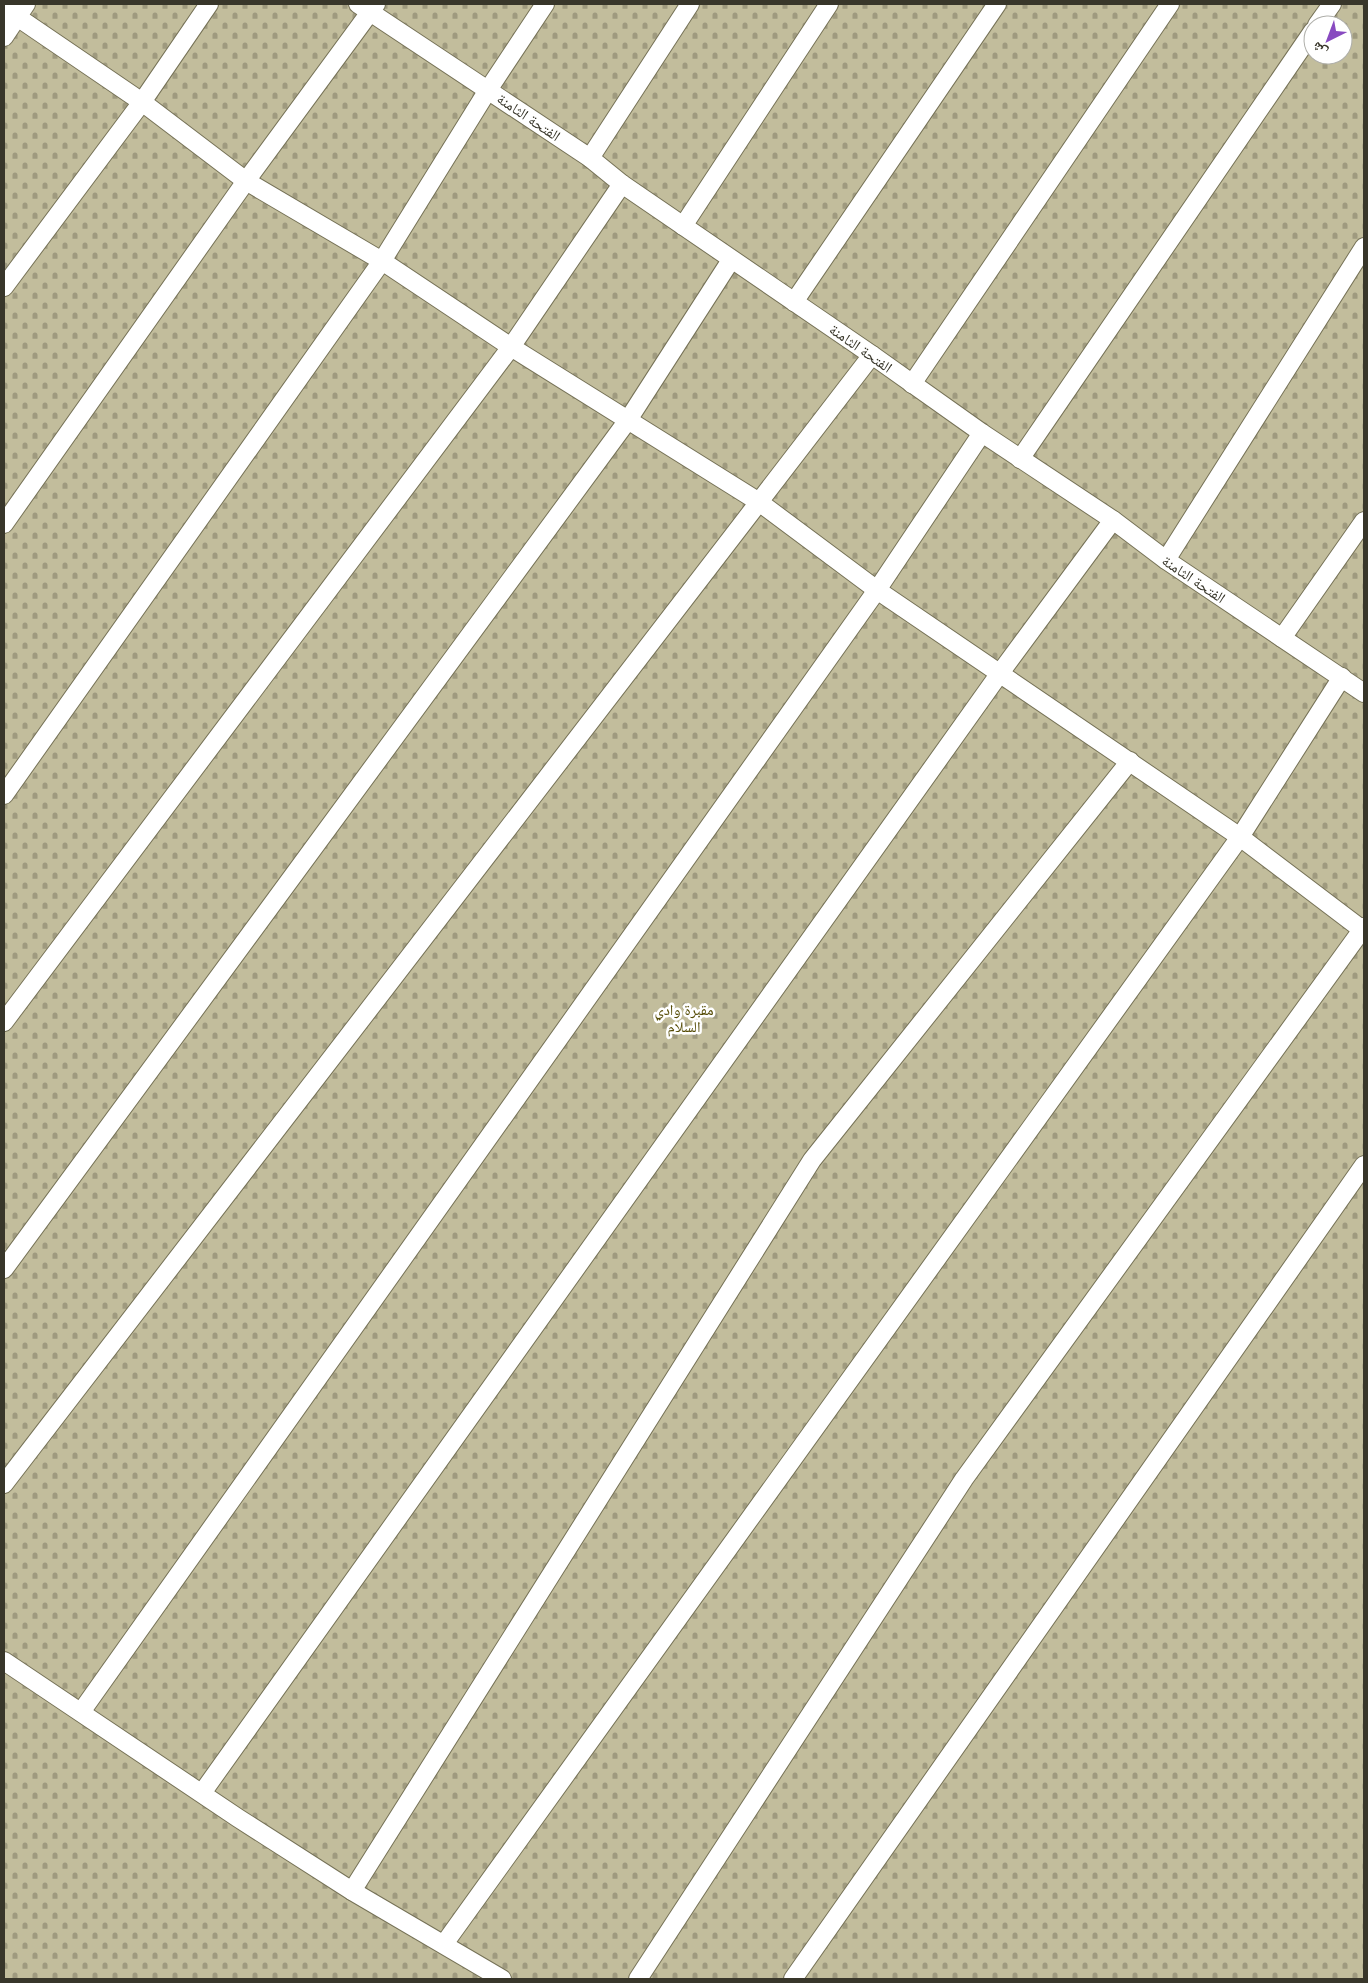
<svg xmlns="http://www.w3.org/2000/svg" width="1368" height="1983" viewBox="0 0 1368 1983" font-family="Mulish,'Noto Naskh Arabic',sans-serif">
<style>
.cemetery{fill:url(#cemetery-stones);fill-rule:evenodd}
.lines{fill:none;stroke-linecap:round;stroke-linejoin:round}
.lane-casing{stroke:#767257;stroke-width:20}
.lane{stroke:#fff;stroke-width:18}
.labels{text-anchor:middle;dominant-baseline:central;stroke-width:5;stroke-linejoin:round;paint-order:stroke}
.street-label{font-size:15px;fill:#38362a;stroke:#fff}
.park-label{font-size:15px;fill:#554b04;stroke:#fff}
</style>
<defs>
<pattern id="cemetery-stones" width="16" height="16" patternUnits="userSpaceOnUse" patternTransform="scale(1.25)"><rect width="16" height="16" fill="#c2bd9c"/><path d="M2 7V4a2 2 0 0 1 4 0v3zM10 15v-3a2 2 0 0 1 4 0v3z" fill="#9f9a7f"/></pattern>
</defs>
<rect width="100%" height="100%" fill="#e6e2c4"/>
<path class="cemetery" d="M4,4H1364V1979H4ZM1313,25H1343V55H1313Z"/>
<g class="lines">
<defs>
<g id="lane">
<path d="M358,4L590,158L622,184L872,355L982,433L1113,520L1166,560L1364,693"/>
<path d="M4,8L142,102L246,181L382,261L511,347L759,502L877,590L1240,837L1364,931"/>
<path d="M1317,25L1332,4"/>
<path d="M4,37L26,4"/>
<path d="M590,158L690,4"/>
<path d="M683,226L829,4"/>
<path d="M4,287L142,102L209,4"/>
<path d="M794,302L997,4"/>
<path d="M912,384L1170,4"/>
<path d="M1020,459L1313,31"/>
<path d="M4,524L246,181L376,4"/>
<path d="M1166,560L1364,247"/>
<path d="M1282,638L1364,521"/>
<path d="M4,795L382,261L488,90L545,4"/>
<path d="M4,1022L511,347L622,184"/>
<path d="M4,1269L628,420L731,260"/>
<path d="M4,1484L872,355"/>
<path d="M4,1661L238,1818L352,1891L502,1979"/>
<path d="M81,1712L877,590L982,433"/>
<path d="M202,1793L1000,673L1113,520"/>
<path d="M352,1891L812,1160L1130,761"/>
<path d="M444,1944L1240,837L1342,677"/>
<path d="M638,1979L964,1479L1364,927"/>
<path d="M793,1979L1364,1165"/>
</g>
</defs>
<use href="#lane" class="lane-casing"/>
<use href="#lane" class="lane"/>
</g>
<g class="labels">
<g class="street-label">
<text transform="translate(529 117) rotate(34)">الفتحة الثامنة</text>
<text transform="translate(861 348) rotate(35)">الفتحة الثامنة</text>
<text transform="translate(1194 579) rotate(34)">الفتحة الثامنة</text>
</g>
<g class="park-label">
<text x="684" y="1009">مقبرة وادي<tspan x="684" dy="17">السلام</tspan></text>
</g>
</g>
<rect width="1368" height="1983" fill="none" stroke="#38362a" stroke-width="10"/>
<g transform="translate(1328 40) rotate(222)"><circle r="24" fill="#ffffff" stroke="#afafaa"/>
<path d="M0-4L9 19L0 12L-9 19Z" fill="#884ac0"/>
<text y="-8" font-size="14" font-weight="bold" text-anchor="middle" fill="#38362a">ش</text>
</g>
</svg>
